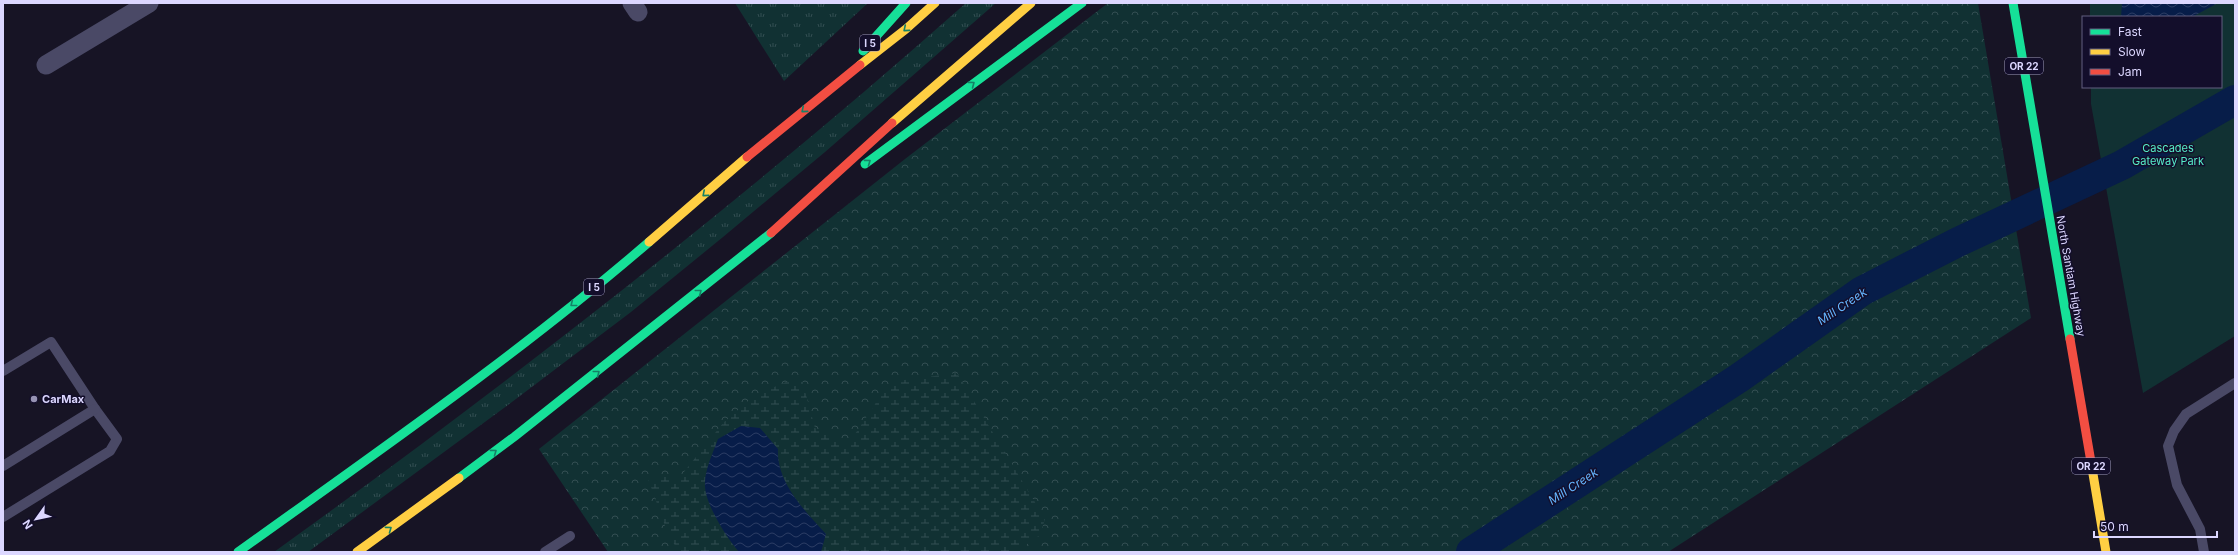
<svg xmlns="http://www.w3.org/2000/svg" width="2238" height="555" viewBox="0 0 2238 555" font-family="Inter,sans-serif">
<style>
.grass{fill:url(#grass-tufts)}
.forest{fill:url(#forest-crowns)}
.wetland{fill:url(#wetland-marsh)}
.park{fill:#113133}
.water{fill:url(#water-waves)}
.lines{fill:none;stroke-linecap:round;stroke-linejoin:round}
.river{stroke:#071d49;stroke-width:30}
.lane{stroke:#4a4966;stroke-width:10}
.street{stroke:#4a4966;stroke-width:19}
.fast{stroke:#16e098;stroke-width:9}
.slow{stroke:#ffcf43;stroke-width:9}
.jam{stroke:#f24e42;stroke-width:9}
.oneway{stroke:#158267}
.poi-dot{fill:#9793b3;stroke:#130e2b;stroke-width:1.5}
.labels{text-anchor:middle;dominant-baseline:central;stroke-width:3;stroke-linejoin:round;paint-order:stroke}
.shield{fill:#130e2b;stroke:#a09bbf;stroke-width:1}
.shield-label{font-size:10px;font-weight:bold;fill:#dcd7ff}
.park-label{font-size:11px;fill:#56edc9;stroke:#130e2b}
.street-label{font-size:11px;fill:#dcd7ff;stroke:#130e2b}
.poi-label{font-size:11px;font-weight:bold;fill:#dcd7ff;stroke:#130e2b;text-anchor:start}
.water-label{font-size:12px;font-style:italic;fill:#65b6ff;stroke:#130e2b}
</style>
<defs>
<pattern id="grass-tufts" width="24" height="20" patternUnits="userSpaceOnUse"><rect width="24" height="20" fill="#113133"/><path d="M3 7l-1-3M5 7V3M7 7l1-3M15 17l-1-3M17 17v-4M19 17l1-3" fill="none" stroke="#334e52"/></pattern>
<pattern id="forest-crowns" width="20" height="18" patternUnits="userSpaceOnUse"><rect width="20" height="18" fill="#113133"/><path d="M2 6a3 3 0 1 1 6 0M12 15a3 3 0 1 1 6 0" fill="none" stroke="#334e52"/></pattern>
<pattern id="wetland-marsh" width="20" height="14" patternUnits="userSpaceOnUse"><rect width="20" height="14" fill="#113133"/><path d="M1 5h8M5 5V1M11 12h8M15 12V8" fill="none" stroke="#334e52"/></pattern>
<pattern id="water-waves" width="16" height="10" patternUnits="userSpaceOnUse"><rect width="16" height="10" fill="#071d49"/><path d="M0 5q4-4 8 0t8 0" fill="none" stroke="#2b3d64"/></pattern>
</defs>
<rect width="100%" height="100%" fill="#171425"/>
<g class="grass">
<path d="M735,3H868L784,81Z"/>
<path d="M966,3H996L825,152L723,237L631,312L508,405L308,552H274C513,380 745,199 966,3Z"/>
</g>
<path class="forest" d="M1108,3H1978L2031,318L1668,552H608L539,449L905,159Z"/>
<path class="wetland" d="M957,373L1045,519L1040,535L1016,552H679L668,534L647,476L680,477L723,423L755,395L801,376L815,428L847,446L890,382Z"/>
<path class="park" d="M2090,3H2235V336L2143,393L2091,104V87H2221V17H2090Z"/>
<g class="water">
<path d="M2122,3H2218L2192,17H2121Z"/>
<path d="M741,426L760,428L778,449C776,482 805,511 826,534L821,552H739C727,538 706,506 705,486C704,471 713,453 718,439Z"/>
</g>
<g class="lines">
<path class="river" d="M1471,552L1739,378L1862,291L1958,242L2122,165L2235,100"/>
<g class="lane">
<path d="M3,371L51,342L95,409L117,439L110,451L3,517"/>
<path d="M3,466L95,409"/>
<path d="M545,552L570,536"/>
<path d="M2204,552L2200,529L2177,485L2168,446L2174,431L2186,414L2235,383"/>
</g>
<g class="street">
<path d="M632,3L638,12"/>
<path d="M46,65L149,3"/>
</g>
<g class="fast">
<path d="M2013,3L2070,339"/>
<path d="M863,51L906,3"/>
<path d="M865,164L1082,3"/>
<path d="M459,478L514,437L771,233"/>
<path d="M238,552C377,452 519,354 649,242"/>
</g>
<g class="slow">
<path d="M860,65L906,29L935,3"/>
<path d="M892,123L1031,3"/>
<path d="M649,242L747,157"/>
<path d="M2091,462L2106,552"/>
<path d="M357,552L459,478"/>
</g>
<g class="jam">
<path d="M747,157L860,65"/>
<path d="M771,233L892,123"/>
<path d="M2070,339L2091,462"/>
</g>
</g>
<defs><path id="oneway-chevron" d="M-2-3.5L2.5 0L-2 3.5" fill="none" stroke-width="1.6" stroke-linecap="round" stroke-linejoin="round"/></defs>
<g class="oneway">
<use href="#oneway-chevron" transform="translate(906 29) rotate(140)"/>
<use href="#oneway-chevron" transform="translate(972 84) rotate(-37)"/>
<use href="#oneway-chevron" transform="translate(804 110) rotate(140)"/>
<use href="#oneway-chevron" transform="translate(868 162) rotate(-36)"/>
<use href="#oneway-chevron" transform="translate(705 194) rotate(139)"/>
<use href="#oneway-chevron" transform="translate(699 292) rotate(-38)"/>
<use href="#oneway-chevron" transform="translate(573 304) rotate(142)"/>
<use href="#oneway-chevron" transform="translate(597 373) rotate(-38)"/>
<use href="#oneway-chevron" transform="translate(494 452) rotate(-36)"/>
<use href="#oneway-chevron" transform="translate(389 529) rotate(-36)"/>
</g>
<circle class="poi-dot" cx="34" cy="399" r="4"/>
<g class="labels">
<g class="shield">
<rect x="860" y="35" width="20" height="16" rx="3"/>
<rect x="2005" y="58" width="38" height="16" rx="3"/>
<rect x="584" y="279" width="20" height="16" rx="3"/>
<rect x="2072" y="458" width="38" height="16" rx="3"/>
</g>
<g class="shield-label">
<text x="870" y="43">I 5</text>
<text x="2024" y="66">OR 22</text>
<text x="594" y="287">I 5</text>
<text x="2091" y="466">OR 22</text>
</g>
<g class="park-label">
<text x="2168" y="148">Cascades<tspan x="2168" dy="13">Gateway Park</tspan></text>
</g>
<g class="street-label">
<text transform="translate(2071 276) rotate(80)">North Santiam Highway</text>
</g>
<g class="poi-label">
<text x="42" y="399">CarMax</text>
</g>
<g class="water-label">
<text transform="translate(1842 306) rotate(-34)">Mill Creek</text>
<text transform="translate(1573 486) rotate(-33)">Mill Creek</text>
</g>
</g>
<rect width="2238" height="555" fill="none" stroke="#dcd7ff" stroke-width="8"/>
<rect x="2082" y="16" width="140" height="72" fill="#130e2b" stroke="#635e80"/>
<rect x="2090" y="29" width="20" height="6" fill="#16e098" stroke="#635e80"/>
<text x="2118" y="36" font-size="12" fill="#dcd7ff">Fast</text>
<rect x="2090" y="49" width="20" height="6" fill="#ffcf43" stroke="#635e80"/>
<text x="2118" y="56" font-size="12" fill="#dcd7ff">Slow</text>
<rect x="2090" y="69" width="20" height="6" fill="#f24e42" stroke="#635e80"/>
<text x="2118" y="76" font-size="12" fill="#dcd7ff">Jam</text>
<g transform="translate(36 519) rotate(237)" stroke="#130e2b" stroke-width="3" paint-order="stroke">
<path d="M0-3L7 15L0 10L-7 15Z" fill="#dcd7ff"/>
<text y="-6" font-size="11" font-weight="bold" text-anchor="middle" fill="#dcd7ff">N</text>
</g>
<path d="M2094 531v6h123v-6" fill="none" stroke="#dcd7ff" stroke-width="2"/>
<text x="2100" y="531" font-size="12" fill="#dcd7ff" stroke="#130e2b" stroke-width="3" paint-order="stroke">50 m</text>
</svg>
